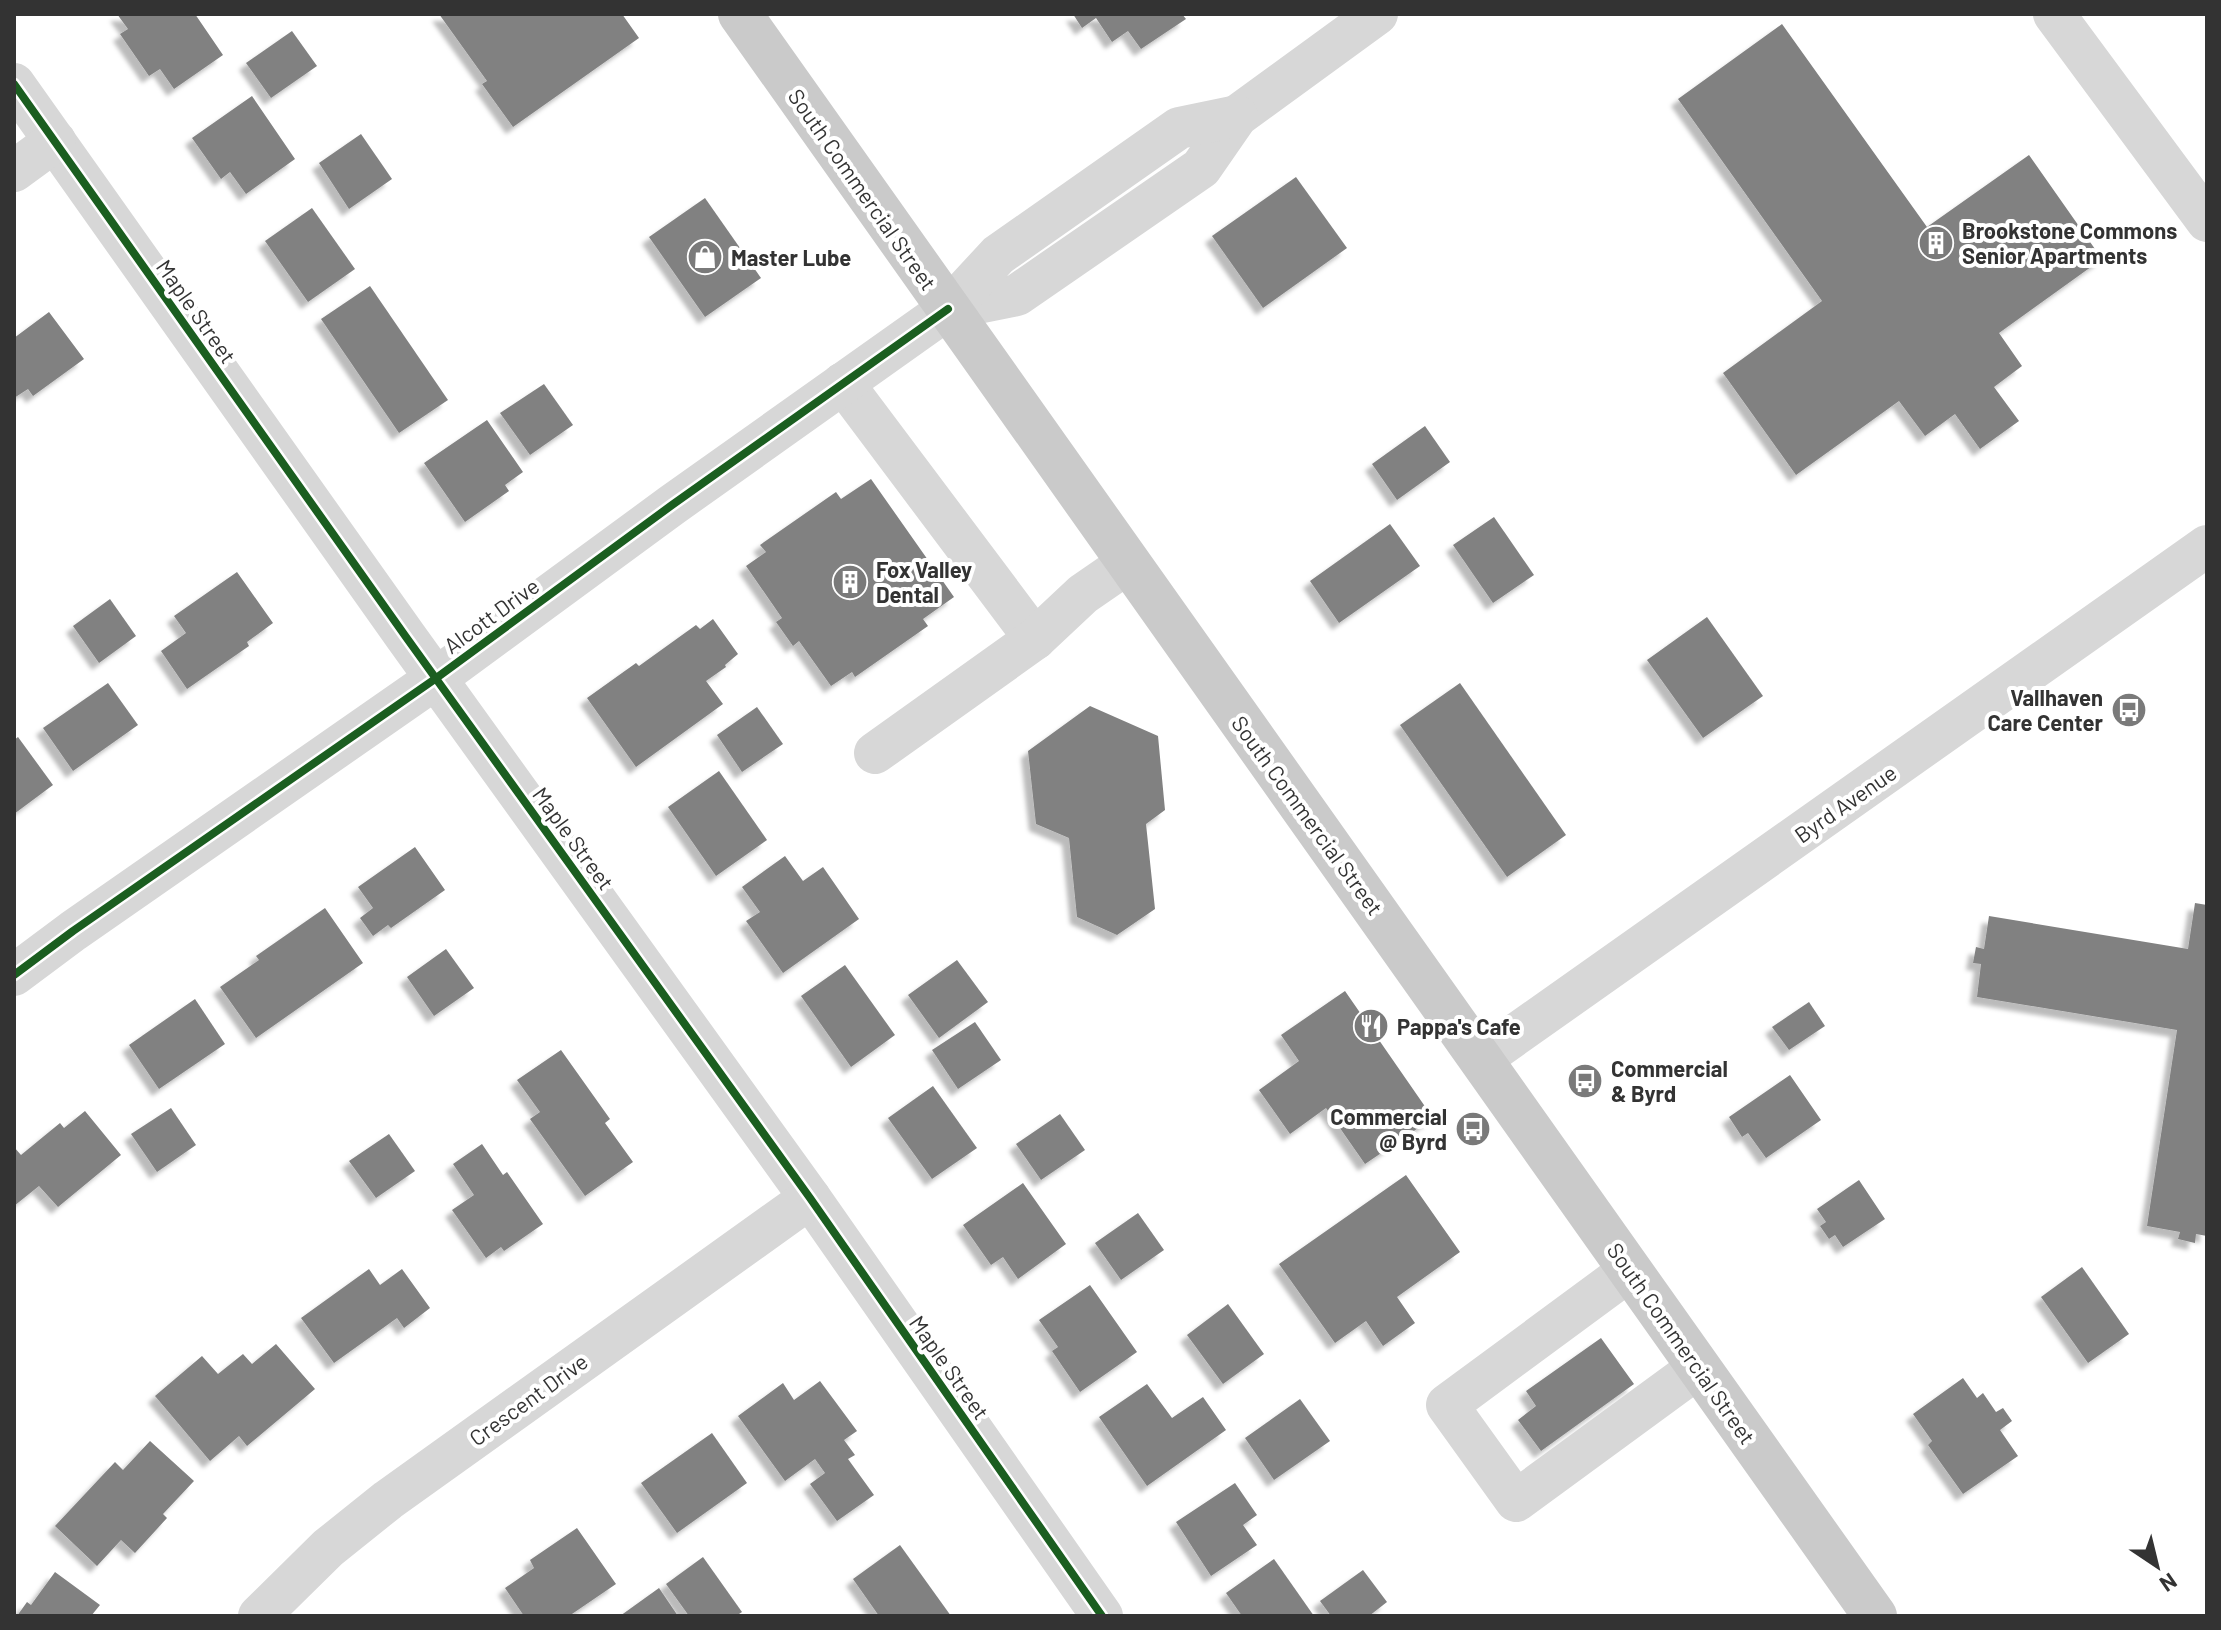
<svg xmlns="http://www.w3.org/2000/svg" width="2221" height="1630" viewBox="0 0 2221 1630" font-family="Barlow,sans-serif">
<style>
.building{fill:#818181;filter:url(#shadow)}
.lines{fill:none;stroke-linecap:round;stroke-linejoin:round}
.minor{stroke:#d7d7d7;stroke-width:42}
.major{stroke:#cacaca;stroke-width:44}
.cycleway-casing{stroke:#fff;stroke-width:13}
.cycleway{stroke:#1b5e20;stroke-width:8}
.labels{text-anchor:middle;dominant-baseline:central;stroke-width:8;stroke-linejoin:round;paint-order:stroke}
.street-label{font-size:22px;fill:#333;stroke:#fff}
.poi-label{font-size:22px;font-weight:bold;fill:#333;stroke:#fff;text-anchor:start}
</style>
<defs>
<filter id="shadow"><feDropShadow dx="-7" dy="7" stdDeviation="2" flood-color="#0004"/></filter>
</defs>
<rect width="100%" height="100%" fill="#fff"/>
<g class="building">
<path d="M117,14H195L223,55L174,89L160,69L149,76L120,34L128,29Z"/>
<path d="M439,14H622L639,38L513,127L482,84L487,81Z"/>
<path d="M1073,14H1182L1186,19L1141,49L1128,31L1112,42L1096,18L1082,28Z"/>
<path d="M1782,24L1927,227L2029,155L2102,259L1999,333L2022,366L1994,387L2019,421L1980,449L1955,414L1925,436L1899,401L1796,475L1723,373L1822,301L1678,99Z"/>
<path d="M292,31L317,66L271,98L246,63Z"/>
<path d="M252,96L295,159L246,194L230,172L221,179L192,138Z"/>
<path d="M361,134L392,179L349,209L319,163Z"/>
<path d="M1296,177L1347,248L1263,308L1212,236Z"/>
<path d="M705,198L761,278L705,317L649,237Z"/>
<path d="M312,208L355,269L308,302L265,241Z"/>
<path d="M370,286L448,400L399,433L321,319Z"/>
<path d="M49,312L84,359L33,396L28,389L14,398V338Z"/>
<path d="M544,384L573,425L530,455L500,413Z"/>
<path d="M487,420L523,472L505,485L509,491L465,522L424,463Z"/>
<path d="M1425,426L1450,462L1397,500L1372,464Z"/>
<path d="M871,479L954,597L923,619L928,626L855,677L852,672L831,686L799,641L793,646L776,622L782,618L746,566L766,552L760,545L836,492L841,499Z"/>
<path d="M1494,517L1534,575L1493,603L1453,545Z"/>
<path d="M1390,524L1420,566L1339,623L1310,581Z"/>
<path d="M237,572L273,623L247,642L249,646L187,689L161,651L186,633L174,616Z"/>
<path d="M110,599L136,636L99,663L73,626Z"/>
<path d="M1707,617L1763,696L1703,738L1647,660Z"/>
<path d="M713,619L738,654L725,665L726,667L706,681L723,704L636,767L587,698L636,663L639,666L696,625L700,629Z"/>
<path d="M108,683L138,725L73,771L43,728Z"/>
<path d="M1460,683L1566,835L1507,877L1400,725Z"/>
<path d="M1090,706L1158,736L1165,810L1146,824L1155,909L1117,935L1077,917L1069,838L1036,824L1028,751Z"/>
<path d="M757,707L783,744L742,772L717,735Z"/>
<path d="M18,737L53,785L14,814V740Z"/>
<path d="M719,771L767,840L716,876L668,807Z"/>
<path d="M415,847L445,890L391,928L388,925L373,936L360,918L373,908L358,887Z"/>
<path d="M785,856L803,881L823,867L859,919L783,973L746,921L760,912L742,887Z"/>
<path d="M2195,903L2207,905V1236L2196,1234L2195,1243L2178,1239L2180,1232L2147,1226L2177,1030L1977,997L1981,964L1973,963L1976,947L1984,949L1989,916L2188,949Z"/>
<path d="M325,908L363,963L256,1038L220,987L259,960L256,956Z"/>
<path d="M446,949L474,988L434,1016L407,977Z"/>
<path d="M957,960L988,1002L939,1038L908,995Z"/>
<path d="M845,965L895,1035L851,1067L801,996Z"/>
<path d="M1345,991L1433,1118L1365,1164L1326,1108L1290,1134L1259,1090L1299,1061L1281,1035Z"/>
<path d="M195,999L225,1044L159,1089L129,1045Z"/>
<path d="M1809,1002L1825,1026L1789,1050L1772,1027Z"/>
<path d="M975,1022L1001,1060L958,1089L932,1050Z"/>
<path d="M561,1050L610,1119L605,1123L633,1162L585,1196L530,1119L540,1112L517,1080Z"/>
<path d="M1790,1075L1821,1120L1766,1158L1748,1133L1742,1137L1729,1117Z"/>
<path d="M933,1086L977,1148L932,1179L888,1118Z"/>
<path d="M171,1108L196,1145L157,1172L131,1134Z"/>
<path d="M85,1111L121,1155L58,1207L39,1186L14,1206V1147L21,1155L60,1123L64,1128Z"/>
<path d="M1060,1114L1085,1150L1041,1180L1016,1144Z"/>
<path d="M389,1134L415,1171L376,1198L349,1161Z"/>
<path d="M482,1144L503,1175L507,1172L543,1224L504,1251L501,1247L486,1258L452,1210L474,1195L453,1164Z"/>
<path d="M1406,1175L1460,1252L1397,1297L1415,1323L1383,1346L1366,1321L1335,1343L1279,1264Z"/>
<path d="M1859,1180L1885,1219L1843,1247L1835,1235L1829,1239L1820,1226L1826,1222L1817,1209Z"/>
<path d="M1023,1183L1066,1244L1018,1279L1003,1257L991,1265L963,1225Z"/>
<path d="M1138,1213L1164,1250L1121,1280L1095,1243Z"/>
<path d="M2082,1267L2129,1334L2088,1363L2041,1297Z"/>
<path d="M369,1269L380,1285L402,1269L430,1308L404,1328L397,1318L334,1363L301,1318Z"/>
<path d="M1090,1285L1137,1352L1080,1392L1052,1351L1058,1347L1039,1320Z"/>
<path d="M1228,1304L1264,1354L1223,1384L1187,1335Z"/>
<path d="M1601,1338L1634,1384L1541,1451L1518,1420L1536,1406L1526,1391Z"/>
<path d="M276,1344L315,1389L247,1446L239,1436L210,1461L155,1396L202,1356L218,1374L243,1354L252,1364Z"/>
<path d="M1963,1378L1977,1398L1983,1393L1996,1412L2003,1408L2012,1421L2000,1430L2018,1456L1963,1494L1928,1445L1932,1441L1913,1414Z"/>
<path d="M820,1381L857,1431L844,1440L855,1455L848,1459L874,1495L837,1521L810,1484L825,1473L815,1459L785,1481L738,1416L783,1383L794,1400Z"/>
<path d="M1147,1384L1172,1418L1203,1397L1226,1430L1147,1486L1099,1417Z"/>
<path d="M1300,1399L1330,1441L1274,1480L1245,1438Z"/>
<path d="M712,1433L747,1483L677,1533L641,1483Z"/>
<path d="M150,1441L194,1481L163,1514L167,1518L135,1553L121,1540L97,1566L55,1526L115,1462L123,1470Z"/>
<path d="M1235,1483L1257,1515L1243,1525L1257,1545L1211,1576L1176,1522Z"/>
<path d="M577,1528L616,1584L569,1616H524L505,1588L534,1568L530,1560Z"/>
<path d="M900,1545L951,1616H879L853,1579Z"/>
<path d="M703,1557L742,1612L736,1616H689L666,1584Z"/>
<path d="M1274,1559L1314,1616H1242L1226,1593Z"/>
<path d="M1363,1570L1387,1602L1369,1616H1331L1320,1601Z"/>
<path d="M55,1572L100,1605L91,1616H17L27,1602L31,1605Z"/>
<path d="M659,1588L678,1616H620Z"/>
</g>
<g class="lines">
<g class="minor">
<path d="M2054,14L2207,221"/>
<path d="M14,84L406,637L810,1198L1102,1616"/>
<path d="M14,171L55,141"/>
<path d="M948,309L1017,295L1201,168L1237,116L1377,14"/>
<path d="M843,383L1035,639"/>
<path d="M875,753L1035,639L1083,594L1128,563"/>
<path d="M14,975L73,931L435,679L672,505L948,309L998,255L1179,128L1237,116"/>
<path d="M1481,1059L2207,546"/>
<path d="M1630,1270L1447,1405L1516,1501L1699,1367"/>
<path d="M259,1616L328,1548L388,1500L810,1198"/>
</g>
<path class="major" d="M740,14L1875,1616"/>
<defs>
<g id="cycleway">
<path d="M14,84L406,637L810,1198L1102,1616"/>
<path d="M14,975L73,931L435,679L672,505L948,309"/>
</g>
</defs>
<use href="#cycleway" class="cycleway-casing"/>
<use href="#cycleway" class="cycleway"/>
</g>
<defs>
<symbol id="building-disc" viewBox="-11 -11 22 22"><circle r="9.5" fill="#7a7a7a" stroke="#fff"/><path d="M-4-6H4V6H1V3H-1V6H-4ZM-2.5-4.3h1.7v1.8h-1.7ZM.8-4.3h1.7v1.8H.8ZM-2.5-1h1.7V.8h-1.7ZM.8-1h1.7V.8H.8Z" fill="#fff"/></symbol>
<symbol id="shop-disc" viewBox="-11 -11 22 22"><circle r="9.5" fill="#7a7a7a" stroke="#fff"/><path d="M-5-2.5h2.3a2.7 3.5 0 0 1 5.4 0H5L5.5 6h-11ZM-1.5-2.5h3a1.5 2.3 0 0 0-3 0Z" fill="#fff"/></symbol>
<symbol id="bus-disc" viewBox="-11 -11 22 22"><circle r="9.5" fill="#7a7a7a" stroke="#fff"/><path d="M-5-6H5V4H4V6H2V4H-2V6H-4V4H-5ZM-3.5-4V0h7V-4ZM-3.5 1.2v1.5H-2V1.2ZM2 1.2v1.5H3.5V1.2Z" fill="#fff"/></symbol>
<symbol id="restaurant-disc" viewBox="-11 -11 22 22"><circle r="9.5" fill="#7a7a7a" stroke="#fff"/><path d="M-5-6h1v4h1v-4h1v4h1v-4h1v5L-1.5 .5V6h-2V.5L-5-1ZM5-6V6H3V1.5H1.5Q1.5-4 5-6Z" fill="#fff"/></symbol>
</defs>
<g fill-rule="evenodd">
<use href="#building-disc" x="1916" y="223" width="40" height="40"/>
<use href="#shop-disc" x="685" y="237" width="40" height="40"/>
<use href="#building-disc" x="830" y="562" width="40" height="40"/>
<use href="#bus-disc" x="2109" y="690" width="40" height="40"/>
<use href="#restaurant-disc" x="1351" y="1006" width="40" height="40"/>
<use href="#bus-disc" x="1565" y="1061" width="40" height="40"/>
<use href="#bus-disc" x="1453" y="1109" width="40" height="40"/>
</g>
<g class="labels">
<g class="street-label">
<text transform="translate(863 189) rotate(55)">South Commercial Street</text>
<text transform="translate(197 311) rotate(55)">Maple Street</text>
<text transform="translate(491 615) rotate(-36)">Alcott Drive</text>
<text transform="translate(1845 803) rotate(-35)">Byrd Avenue</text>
<text transform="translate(1308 815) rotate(54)">South Commercial Street</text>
<text transform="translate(574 838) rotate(54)">Maple Street</text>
<text transform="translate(1682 1343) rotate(55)">South Commercial Street</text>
<text transform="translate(950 1367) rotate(55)">Maple Street</text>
<text transform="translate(528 1399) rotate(-36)">Crescent Drive</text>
</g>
<g class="poi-label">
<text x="1962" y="230">Brookstone Commons<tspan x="1962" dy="25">Senior Apartments</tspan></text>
<text x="731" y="257">Master Lube</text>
<text x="876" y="569">Fox Valley<tspan x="876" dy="25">Dental</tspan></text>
<text x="2103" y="697" text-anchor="end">Vallhaven<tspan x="2103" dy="25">Care Center</tspan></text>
<text x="1397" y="1026">Pappa's Cafe</text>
<text x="1611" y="1068">Commercial<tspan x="1611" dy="25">&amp; Byrd</tspan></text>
<text x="1447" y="1116" text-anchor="end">Commercial<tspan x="1447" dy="25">@ Byrd</tspan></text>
</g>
</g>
<rect width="2221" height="1630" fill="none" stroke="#333333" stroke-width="32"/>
<g transform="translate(2157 1566) rotate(145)" stroke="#ffffff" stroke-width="6" paint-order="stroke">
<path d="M0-6L14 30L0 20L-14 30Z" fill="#333333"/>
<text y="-12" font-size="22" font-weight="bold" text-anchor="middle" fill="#333333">N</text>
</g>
</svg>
